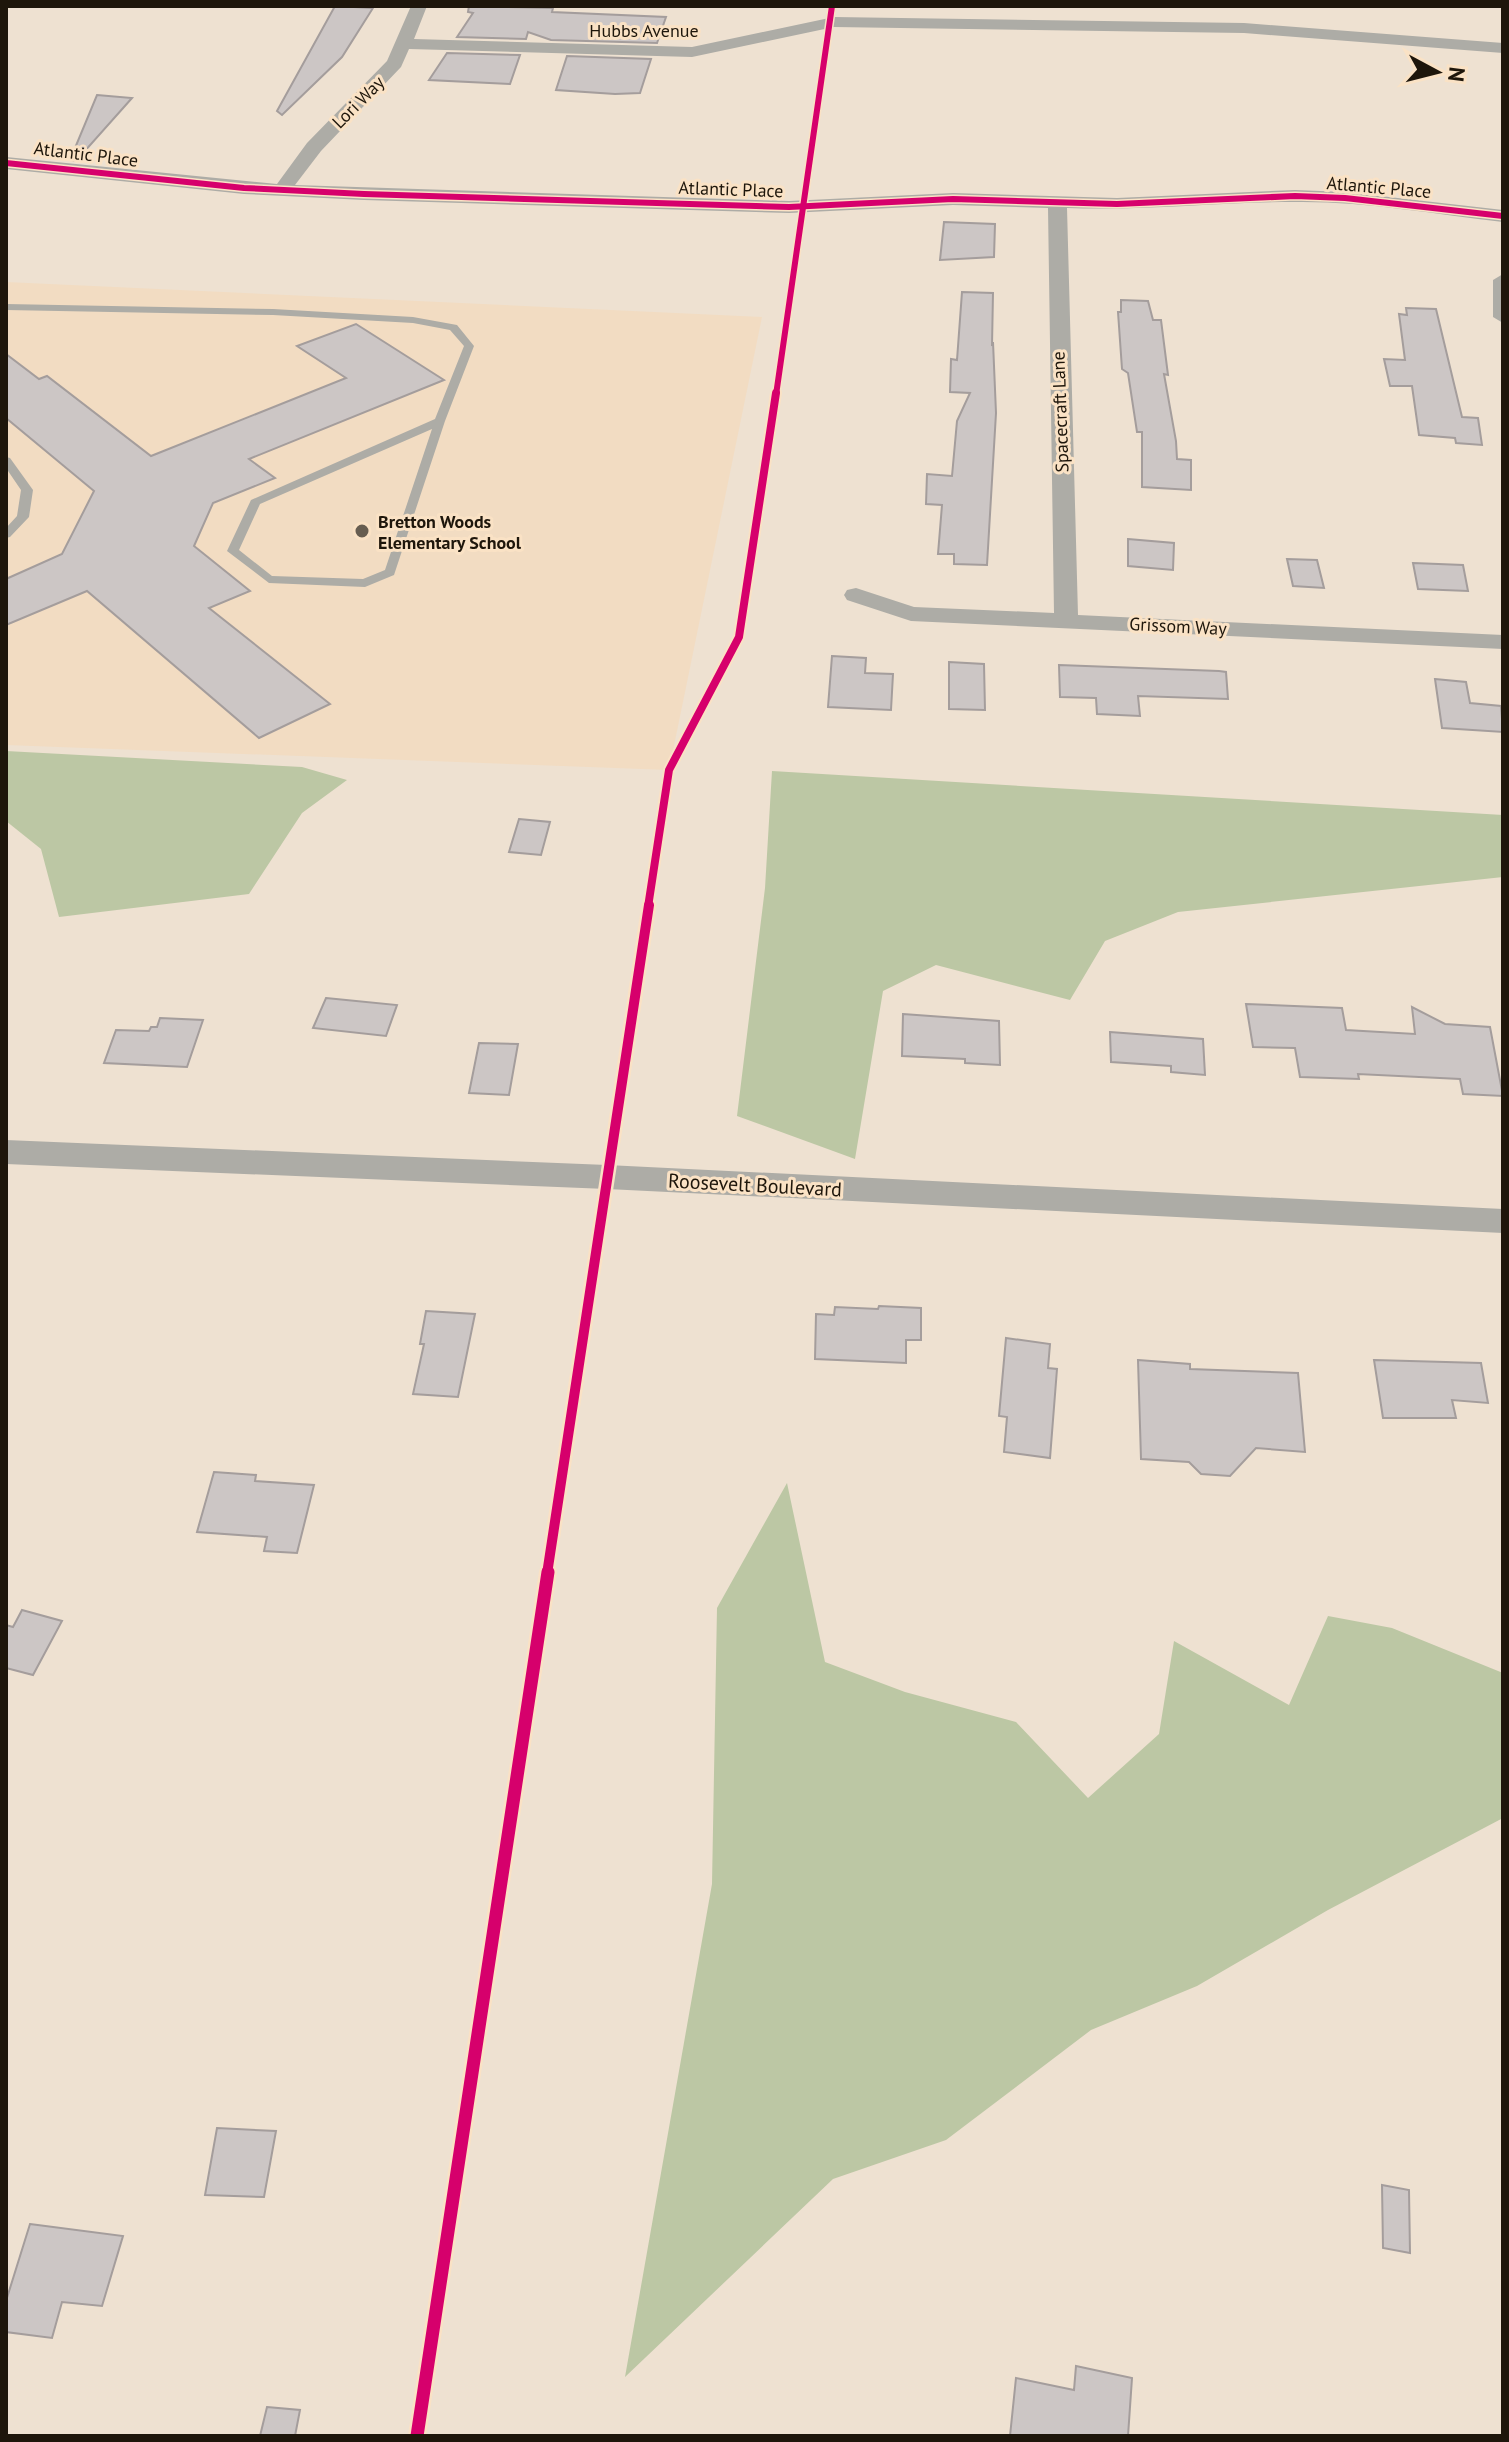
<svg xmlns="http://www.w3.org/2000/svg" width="1509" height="2442" viewBox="0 0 1509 2442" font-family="'PT Sans',sans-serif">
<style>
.built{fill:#f2dcc2}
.forest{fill:#bcc7a4}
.building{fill:#ccc6c5;stroke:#a49d9c;stroke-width:2}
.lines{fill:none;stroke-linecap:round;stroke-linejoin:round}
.lane{fill:#adaca6;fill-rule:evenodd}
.street{fill:#adaca6;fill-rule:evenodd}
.cycleway-far3-casing{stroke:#fae2c5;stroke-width:9}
.cycleway-far2-casing{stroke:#fae2c5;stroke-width:12}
.cycleway-far1-casing{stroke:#fae2c5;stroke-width:15}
.cycleway-casing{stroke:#fae2c5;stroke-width:18}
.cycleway-far3{stroke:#d6006c;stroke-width:6}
.cycleway-far2{stroke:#d6006c;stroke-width:8}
.cycleway-far1{stroke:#d6006c;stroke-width:10}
.cycleway{stroke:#d6006c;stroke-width:13}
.poi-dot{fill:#675d50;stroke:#fae2c5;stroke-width:3}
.labels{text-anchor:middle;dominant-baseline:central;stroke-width:6;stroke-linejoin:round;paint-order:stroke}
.far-street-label{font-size:18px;fill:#1e160b;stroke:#fae2c5}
.far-poi-label{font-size:18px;font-weight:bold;fill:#1e160b;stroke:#fae2c5;text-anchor:start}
.street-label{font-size:20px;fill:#1e160b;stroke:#fae2c5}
</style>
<rect width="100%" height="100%" fill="#eee1d1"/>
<path class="built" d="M6,282L762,317L669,770L6,745Z"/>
<g class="forest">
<path d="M6,751L302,767L347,780L302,813L249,894L59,917L41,849L6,821Z"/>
<path d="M772,771L1503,815V877L1178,912L1105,941L1070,1000L936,965L883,991L855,1159L737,1116L765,888Z"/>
<path d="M787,1483L825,1662L905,1692L1016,1722L1088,1798L1159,1734L1174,1641L1289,1705L1328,1616L1392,1628L1503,1673V1818L1328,1910L1197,1986L1091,2030L946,2140L833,2179L625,2377L712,1884L717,1608Z"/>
</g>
<g class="building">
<path d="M335,6L373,8L342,57L282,115L277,111Z"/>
<path d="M469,6L553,8L552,12L666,17L657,43L551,40L528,32L526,39L457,37L473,13L468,12Z"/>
<path d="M447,53L520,55L510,84L429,80Z"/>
<path d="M567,56L651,59L640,93L615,94L556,90Z"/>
<path d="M97,95L132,98L76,161L70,160Z"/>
<path d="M944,222L995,224L994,257L940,260Z"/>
<path d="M962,292L993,293L992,346L993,342L996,413L987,565L954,564V554H938L942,505L926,504L927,474L952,476L957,421L970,393L950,392L951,359L957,360Z"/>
<path d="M1121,300L1148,301L1153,320H1161L1168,375L1164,374L1176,441L1177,459L1191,460V490L1142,487V432H1137L1128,373L1122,369L1118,312H1121Z"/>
<path d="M1406,308L1436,309L1462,417L1478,418L1482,445L1456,443L1455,438L1419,435L1412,386H1390L1384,359L1405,360L1399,314L1407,315Z"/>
<path d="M356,324L444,380L249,459L275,478L213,503L194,546L250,591L209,608L330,704L259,738L87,591L6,625V579L62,554L94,491L6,418V354L39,379L47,376L151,456L346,378L297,346Z"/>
<path d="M1128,539L1174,543L1173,570L1128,566Z"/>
<path d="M1287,559L1317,560L1324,588L1293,586Z"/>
<path d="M1413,563L1463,565L1468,591L1418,589Z"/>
<path d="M832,656L866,658L865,673L893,674L891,710L828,707Z"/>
<path d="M949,662L984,664L985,710L949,709Z"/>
<path d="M1059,665L1219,671L1226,672L1228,699L1138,696L1140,716L1097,714L1096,698L1060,697Z"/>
<path d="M1435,679L1466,682L1470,703L1501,706L1503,732L1442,728Z"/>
<path d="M519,819L550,822L541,855L509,852Z"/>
<path d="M326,998L397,1005L386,1036L313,1028Z"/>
<path d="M1246,1004L1342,1008L1346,1030L1415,1034L1412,1007L1445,1024L1490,1027L1503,1096L1463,1094L1460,1079L1358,1074L1359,1079L1300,1077L1295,1048L1253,1047Z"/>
<path d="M903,1014L999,1021L1000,1065L965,1063V1059L902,1056Z"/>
<path d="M160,1018L203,1020L187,1067L104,1063L116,1030L149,1031L151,1027H157Z"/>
<path d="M1110,1032L1203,1039L1205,1075L1171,1072V1066L1111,1062Z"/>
<path d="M479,1043L518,1044L509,1095L469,1093Z"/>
<path d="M879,1306L921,1308V1340H906V1363L815,1359L816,1314L834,1315L835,1307L878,1309Z"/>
<path d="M426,1311L475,1314L458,1397L413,1394L424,1344H420Z"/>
<path d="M1006,1338L1050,1344L1048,1368L1057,1369L1050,1458L1004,1452L1007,1417L999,1416Z"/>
<path d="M1138,1360L1190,1364V1369L1298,1373L1305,1452L1256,1448L1230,1476L1201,1474L1189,1462L1141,1459Z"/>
<path d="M1374,1360L1481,1363L1488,1403L1452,1400L1456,1418H1383Z"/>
<path d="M214,1472L256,1475L255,1481L314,1485L297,1553L264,1551L267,1537L197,1532Z"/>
<path d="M22,1610L62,1621L33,1675L6,1668V1625L13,1627Z"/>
<path d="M217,2128L276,2131L264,2197L205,2195Z"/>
<path d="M1382,2185L1409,2190L1410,2253L1383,2248Z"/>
<path d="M30,2224L123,2236L102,2306L62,2302L52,2338L6,2332V2301Z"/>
<path d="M1076,2366L1132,2378L1128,2436H1010L1016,2378L1074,2390Z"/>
<path d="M267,2407L300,2410L295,2436H260Z"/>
</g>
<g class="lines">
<g class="lane">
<path d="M6,304L273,309L413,317L457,325L474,346L445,421L394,575L365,587L269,583L227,551L251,500L435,419L464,346L450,330L413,323L273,315L6,310ZM432,429L385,570L363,579L272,576L239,550L260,504Z"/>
<path d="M6,457L10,458L33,490L29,517L10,537L6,538V528L17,516L21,490L6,468Z"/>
</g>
<g class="street">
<path d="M411,6H427L414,39L692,47L834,17L1244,23L1503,43V53L1244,33L834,27L692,57L409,49L401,67L321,151L295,185L789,201L953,193L1117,198L1295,190L1345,192L1503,210V222C1434,214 1364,201 1295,202C1218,202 1143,211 1067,208L1078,615L1503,635V649L911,621L847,600L844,595L847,590L856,588L914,607L1054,613L1048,208L953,205L789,213L364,200L244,194L6,169V157L277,184L307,143L387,61Z"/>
<path d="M1503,274V323L1493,317V280Z"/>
<path d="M6,1140L607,1165L1503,1209V1233L607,1189L6,1164Z"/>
</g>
<defs>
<g id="cycleway-far3">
<path d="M6,163L244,188L364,194L789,207L953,199L1117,204L1295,196L1345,198L1503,216"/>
<path d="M776,395L832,6"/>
</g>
<path id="cycleway-far2" d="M648,907L669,770L739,637L776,393"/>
<path id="cycleway-far1" d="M547,1574L649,905"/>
<path id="cycleway" d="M417,2436L548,1572"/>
</defs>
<use href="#cycleway-far3" class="cycleway-far3-casing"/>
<use href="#cycleway-far2" class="cycleway-far2-casing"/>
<use href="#cycleway-far1" class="cycleway-far1-casing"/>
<use href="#cycleway" class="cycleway-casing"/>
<use href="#cycleway-far3" class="cycleway-far3"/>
<use href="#cycleway-far2" class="cycleway-far2"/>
<use href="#cycleway-far1" class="cycleway-far1"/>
<use href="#cycleway" class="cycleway"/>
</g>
<circle class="poi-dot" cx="362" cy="531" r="8"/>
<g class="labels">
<g class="far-street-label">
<text x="644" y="30">Hubbs Avenue</text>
<text transform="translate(358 102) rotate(-45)">Lori Way</text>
<text transform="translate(86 154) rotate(7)">Atlantic Place</text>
<text transform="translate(1379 187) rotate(5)">Atlantic Place</text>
<text transform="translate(731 189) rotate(2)">Atlantic Place</text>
<text transform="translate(1060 412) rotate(-92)">Spacecraft Lane</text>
<text transform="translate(1178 626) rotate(3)">Grissom Way</text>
</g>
<g class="far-poi-label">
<text x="378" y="521">Bretton Woods<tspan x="378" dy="21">Elementary School</tspan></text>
</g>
<g class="street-label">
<text transform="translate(755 1185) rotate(3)">Roosevelt Boulevard</text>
</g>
</g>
<rect width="1509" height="2442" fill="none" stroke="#1e160b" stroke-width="16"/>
<g transform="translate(1437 72) rotate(97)" stroke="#fae2c5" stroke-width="6" paint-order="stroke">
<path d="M0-6L14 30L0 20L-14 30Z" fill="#1e160b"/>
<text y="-12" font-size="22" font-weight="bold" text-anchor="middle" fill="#1e160b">N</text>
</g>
</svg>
